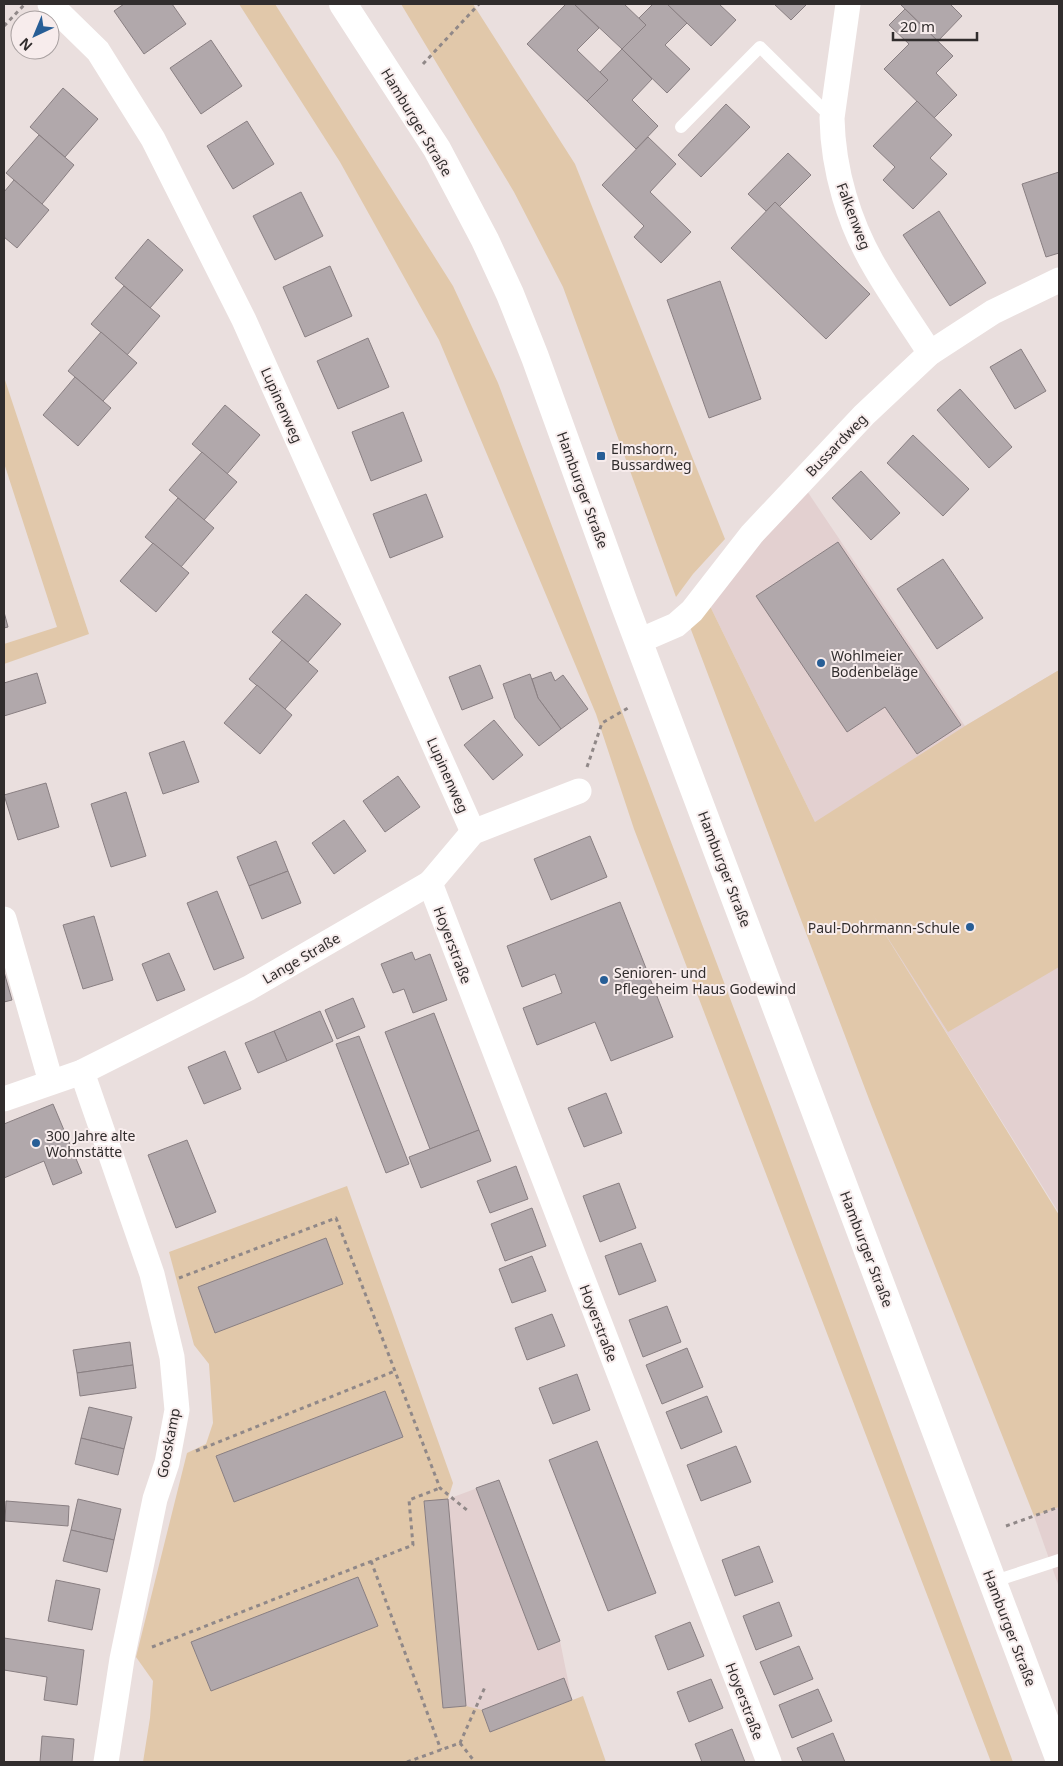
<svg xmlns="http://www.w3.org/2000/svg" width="1063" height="1766" viewBox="0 0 1063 1766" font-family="'Noto Sans',sans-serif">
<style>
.built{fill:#e3d0d0}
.green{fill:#e1c8aa}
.building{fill:#b1a8ab;stroke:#897f82}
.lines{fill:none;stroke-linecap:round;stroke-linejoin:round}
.path{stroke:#908888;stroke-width:3;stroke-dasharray:4 4;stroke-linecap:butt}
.service{stroke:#fff;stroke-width:12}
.minor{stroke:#fff;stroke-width:25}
.primary{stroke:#fff;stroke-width:28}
.poi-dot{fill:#275e96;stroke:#f7ecec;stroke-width:2}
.labels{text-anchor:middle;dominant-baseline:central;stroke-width:4;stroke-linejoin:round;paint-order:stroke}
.street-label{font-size:14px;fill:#312d2d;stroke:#f7ecec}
.poi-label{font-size:14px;fill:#312d2d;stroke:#f7ecec;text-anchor:start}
</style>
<rect width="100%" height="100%" fill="#eadfde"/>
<g class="built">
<path d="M807,491L965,726L1059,670V1213L815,822L710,606L758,540Z"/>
<path d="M499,1480L560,1641L572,1700L490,1732L466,1706L443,1708L424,1501L448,1499Z"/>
<path d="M1059,1507V1587L1034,1516Z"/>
</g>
<g class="green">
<path d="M239,4H275L453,286L498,383L771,1107L1013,1762H991L634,829L596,714L439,340L340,162Z"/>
<path d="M401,4H473L575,164L725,539L693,574L676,597L563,287L514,192Z"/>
<path d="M4,377L89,634L4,664V644L57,627L4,463Z"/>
<path d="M710,606L815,822L965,726L1059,670V967L948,1032L872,913L1059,1215V1507L1034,1516L872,1107L690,627Z"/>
<path d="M347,1186L453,1483L448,1499L424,1502L443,1708L466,1706L482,1710L490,1732L583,1696L606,1762H143L150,1718L153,1681L136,1657L187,1453L206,1444L213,1423L209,1364L194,1345L169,1252Z"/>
</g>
<g class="building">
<path d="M124,4H172L186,24L144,54L114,11Z"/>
<path d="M566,4H574L599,28L577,50L608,80L587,101L527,44Z"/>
<path d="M574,4H624L646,25L622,49Z"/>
<path d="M653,4H667L687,23L665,45L690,69L667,93L622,49L646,25L639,18Z"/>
<path d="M667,4H719L736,20L711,46Z"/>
<path d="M774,4H807L791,20Z"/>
<path d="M900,4H950L962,16L938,41Z"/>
<path d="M905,9L953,56L936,73L957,95L934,118L884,69L909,44L889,25Z"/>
<path d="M211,40L242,86L201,114L170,68Z"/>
<path d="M622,49L652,79L632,100L658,126L636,149L587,101L608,80L600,72Z"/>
<path d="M63,88L98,119L65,157L30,127Z"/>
<path d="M917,101L952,135L930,158L947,174L913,209L883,180L895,167L873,146Z"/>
<path d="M726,104L750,127L701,177L678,155Z"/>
<path d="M247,121L274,164L233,189L207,146Z"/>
<path d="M39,135L74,165L42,204L6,173Z"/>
<path d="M648,137L676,164L650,192L691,232L661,263L634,237L644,226L602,185Z"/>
<path d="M788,153L811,175L779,207L775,202L766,211L748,194Z"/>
<path d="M1059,172V253L1046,257L1022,184Z"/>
<path d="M14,180L49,210L17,248L4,237V192Z"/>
<path d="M301,192L323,236L275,260L253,216Z"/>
<path d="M775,202L870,294L826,339L731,248Z"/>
<path d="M939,211L986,283L950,306L903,235Z"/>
<path d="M148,239L183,270L150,308L115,278Z"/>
<path d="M330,266L352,316L305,337L283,287Z"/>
<path d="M720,281L761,399L709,418L667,300Z"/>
<path d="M124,286L160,316L127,355L91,324Z"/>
<path d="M101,332L137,363L103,401L68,371Z"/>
<path d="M368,338L389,387L338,409L317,361Z"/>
<path d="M1021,349L1046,391L1015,409L990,367Z"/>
<path d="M75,377L111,408L78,446L43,415Z"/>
<path d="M960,389L1012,447L989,468L937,410Z"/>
<path d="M225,405L260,435L227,474L192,444Z"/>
<path d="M403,412L422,461L371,481L352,432Z"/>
<path d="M913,435L969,489L943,516L887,463Z"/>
<path d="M202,452L237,482L204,520L169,490Z"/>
<path d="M861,471L900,513L871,540L832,498Z"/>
<path d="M426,494L443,537L390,558L373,514Z"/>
<path d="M178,498L214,528L181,567L145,537Z"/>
<path d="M838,542L961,725L917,754L885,707L847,732L756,596Z"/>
<path d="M153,543L189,573L156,612L120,581Z"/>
<path d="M943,559L983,618L937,649L897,589Z"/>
<path d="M306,594L341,624L308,662L272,632Z"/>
<path d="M4,612L8,627L4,628Z"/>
<path d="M282,640L318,671L285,709L249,679Z"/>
<path d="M480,665L493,698L462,710L449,677Z"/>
<path d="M551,672L555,681L563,675L588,709L561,729L538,698L532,679Z"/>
<path d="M37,673L46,703L4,716V683Z"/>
<path d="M530,674L538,698L561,729L539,746L515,718L503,684Z"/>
<path d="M257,685L292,715L260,754L224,723Z"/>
<path d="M494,720L523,755L493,780L464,745Z"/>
<path d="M184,741L199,782L163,794L149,753Z"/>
<path d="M398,776L420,807L385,832L363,801Z"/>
<path d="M46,783L59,827L18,840L4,795Z"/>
<path d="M126,792L146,856L111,867L91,804Z"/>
<path d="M344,820L366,851L334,874L312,843Z"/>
<path d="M590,836L607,877L551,900L534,859Z"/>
<path d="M276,841L288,871L249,886L237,857Z"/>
<path d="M288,871L301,903L262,919L249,886Z"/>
<path d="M217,891L244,958L214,970L187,903Z"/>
<path d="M620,902L673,1037L611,1061L595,1022L537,1045L523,1008L562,993L555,974L522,987L507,946Z"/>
<path d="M94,916L113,980L83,989L63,925Z"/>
<path d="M412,952L415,960L430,954L447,1000L413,1013L404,989L393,993L381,964Z"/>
<path d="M169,953L185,990L157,1001L142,964Z"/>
<path d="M4,972L12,1000L4,1002Z"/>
<path d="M353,998L365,1027L337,1039L325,1010Z"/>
<path d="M320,1011L333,1041L287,1061L274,1031Z"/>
<path d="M434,1013L479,1130L430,1149L385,1032Z"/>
<path d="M274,1031L287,1061L258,1073L245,1043Z"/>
<path d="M359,1036L409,1164L386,1173L336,1044Z"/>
<path d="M225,1051L241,1089L204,1104L188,1067Z"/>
<path d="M606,1093L622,1133L584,1147L568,1108Z"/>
<path d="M53,1104L82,1173L53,1185L44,1161L4,1178V1124Z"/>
<path d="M479,1130L491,1161L421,1188L409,1157Z"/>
<path d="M187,1140L216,1212L176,1228L148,1155Z"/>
<path d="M516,1166L528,1199L490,1213L477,1181Z"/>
<path d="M619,1183L636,1228L600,1242L583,1196Z"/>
<path d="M532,1208L546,1246L505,1261L491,1224Z"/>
<path d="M326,1238L343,1284L215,1333L198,1287Z"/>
<path d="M641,1243L656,1281L619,1295L605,1256Z"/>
<path d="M532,1256L546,1291L512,1303L499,1269Z"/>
<path d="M667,1306L681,1342L643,1357L629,1320Z"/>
<path d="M552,1314L565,1346L527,1360L515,1328Z"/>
<path d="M130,1342L133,1365L77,1373L73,1350Z"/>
<path d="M687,1348L703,1387L662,1404L646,1365Z"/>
<path d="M133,1365L136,1388L80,1396L77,1373Z"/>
<path d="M577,1374L590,1410L553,1424L539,1388Z"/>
<path d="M385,1391L403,1437L234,1502L216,1456Z"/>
<path d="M707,1396L722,1432L681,1449L666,1412Z"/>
<path d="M89,1407L132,1417L124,1449L81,1438Z"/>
<path d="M81,1438L124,1449L118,1475L75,1464Z"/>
<path d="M597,1441L656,1593L608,1611L549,1460Z"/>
<path d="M736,1446L751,1482L701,1501L687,1465Z"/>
<path d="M499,1480L560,1641L538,1650L476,1488Z"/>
<path d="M78,1499L121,1509L114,1540L71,1530Z"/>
<path d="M448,1499L466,1706L443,1708L424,1501Z"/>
<path d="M6,1501L69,1506L68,1526L5,1521Z"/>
<path d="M71,1530L114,1540L107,1572L63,1561Z"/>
<path d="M759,1546L773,1582L735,1596L722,1560Z"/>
<path d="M358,1577L378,1626L211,1691L191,1642Z"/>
<path d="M56,1580L100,1589L92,1630L48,1621Z"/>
<path d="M779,1602L792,1636L756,1650L743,1616Z"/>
<path d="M690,1622L704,1656L668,1670L655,1636Z"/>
<path d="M4,1638L84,1650L77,1705L44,1700L47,1677L4,1670Z"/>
<path d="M799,1646L813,1679L774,1695L760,1662Z"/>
<path d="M564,1678L572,1700L490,1732L482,1710Z"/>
<path d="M711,1679L723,1708L689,1722L677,1692Z"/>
<path d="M818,1689L832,1721L792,1738L779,1705Z"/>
<path d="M732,1729L745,1762H702L695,1744Z"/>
<path d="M833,1733L845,1762H803L797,1748Z"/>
<path d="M42,1736L74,1739L72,1762H40Z"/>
</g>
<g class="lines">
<g class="path">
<path d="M4,26L24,5"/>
<path d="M423,64L479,4"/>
<path d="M587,767L602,723L628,708"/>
<path d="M179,1278L336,1218L440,1488L468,1511"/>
<path d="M196,1451L395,1371"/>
<path d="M1006,1526L1059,1507"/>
<path d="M371,1561L441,1750"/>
<path d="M152,1647L413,1545L409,1500L440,1488"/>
<path d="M460,1743L475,1762"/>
<path d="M407,1762L460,1743L485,1687"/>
</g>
<g class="service">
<path d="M681,127L760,47L832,118"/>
<path d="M992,1582L1059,1560"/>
</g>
<g class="minor">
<path d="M50,4L98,51L153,139L244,320L473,832"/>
<path d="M848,4L832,118C833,170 849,224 876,269C893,298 912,325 930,353"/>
<path d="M639,641L676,625L692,611L752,534L864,415L930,353L993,312L1059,280"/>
<path d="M430,883L769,1762"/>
<path d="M4,919L51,1082"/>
<path d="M82,1072L152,1274L172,1357L177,1410L167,1463L155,1499L122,1659L106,1762"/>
<path d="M4,1099L82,1072L249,988L430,883L473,832L579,791"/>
</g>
<path class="primary" d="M343,4L437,149L485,240L510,294L535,357L624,603L1059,1758"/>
</g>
<g class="poi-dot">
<rect x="596" y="451" width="10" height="10" rx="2.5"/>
<circle cx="821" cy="663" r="5"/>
<circle cx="970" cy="927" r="5"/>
<circle cx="604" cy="980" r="5"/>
<circle cx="36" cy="1143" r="5"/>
</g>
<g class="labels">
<g class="street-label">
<text transform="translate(417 122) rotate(59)">Hamburger Straße</text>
<text transform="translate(854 216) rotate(69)">Falkenweg</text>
<text transform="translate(282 405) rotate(66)">Lupinenweg</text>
<text transform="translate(836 445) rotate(-46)">Bussardweg</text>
<text transform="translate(583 490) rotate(70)">Hamburger Straße</text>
<text transform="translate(448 775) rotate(66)">Lupinenweg</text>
<text transform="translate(725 869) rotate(69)">Hamburger Straße</text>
<text transform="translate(453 945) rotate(69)">Hoyerstraße</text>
<text transform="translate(301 958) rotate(-30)">Lange Straße</text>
<text transform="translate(867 1249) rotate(69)">Hamburger Straße</text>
<text transform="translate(599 1323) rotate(69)">Hoyerstraße</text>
<text transform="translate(168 1443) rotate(-79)">Gooskamp</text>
<text transform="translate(1010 1628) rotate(69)">Hamburger Straße</text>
<text transform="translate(745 1701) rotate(69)">Hoyerstraße</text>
</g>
<g class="poi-label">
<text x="611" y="448">Elmshorn,<tspan x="611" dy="16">Bussardweg</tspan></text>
<text x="831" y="655">Wohlmeier<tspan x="831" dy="16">Bodenbeläge</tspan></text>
<text x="960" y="927" text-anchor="end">Paul-Dohrmann-Schule</text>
<text x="614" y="972">Senioren- und<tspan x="614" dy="16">Pflegeheim Haus Godewind</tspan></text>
<text x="46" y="1135">300 Jahre alte<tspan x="46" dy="16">Wohnstätte</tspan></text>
</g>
</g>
<rect width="1063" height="1766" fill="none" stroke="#312d2d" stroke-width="10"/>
<g transform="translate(35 35) rotate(224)"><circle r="24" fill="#f7ecec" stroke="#a8a0a0"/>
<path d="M0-4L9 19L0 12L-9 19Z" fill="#275e96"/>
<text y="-8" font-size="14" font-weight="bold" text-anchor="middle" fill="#312d2d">N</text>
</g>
<path d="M893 32v8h84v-8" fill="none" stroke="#312d2d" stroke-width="2.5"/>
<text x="900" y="32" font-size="15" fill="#312d2d" stroke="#f7ecec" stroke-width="4" paint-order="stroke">20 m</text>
</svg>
